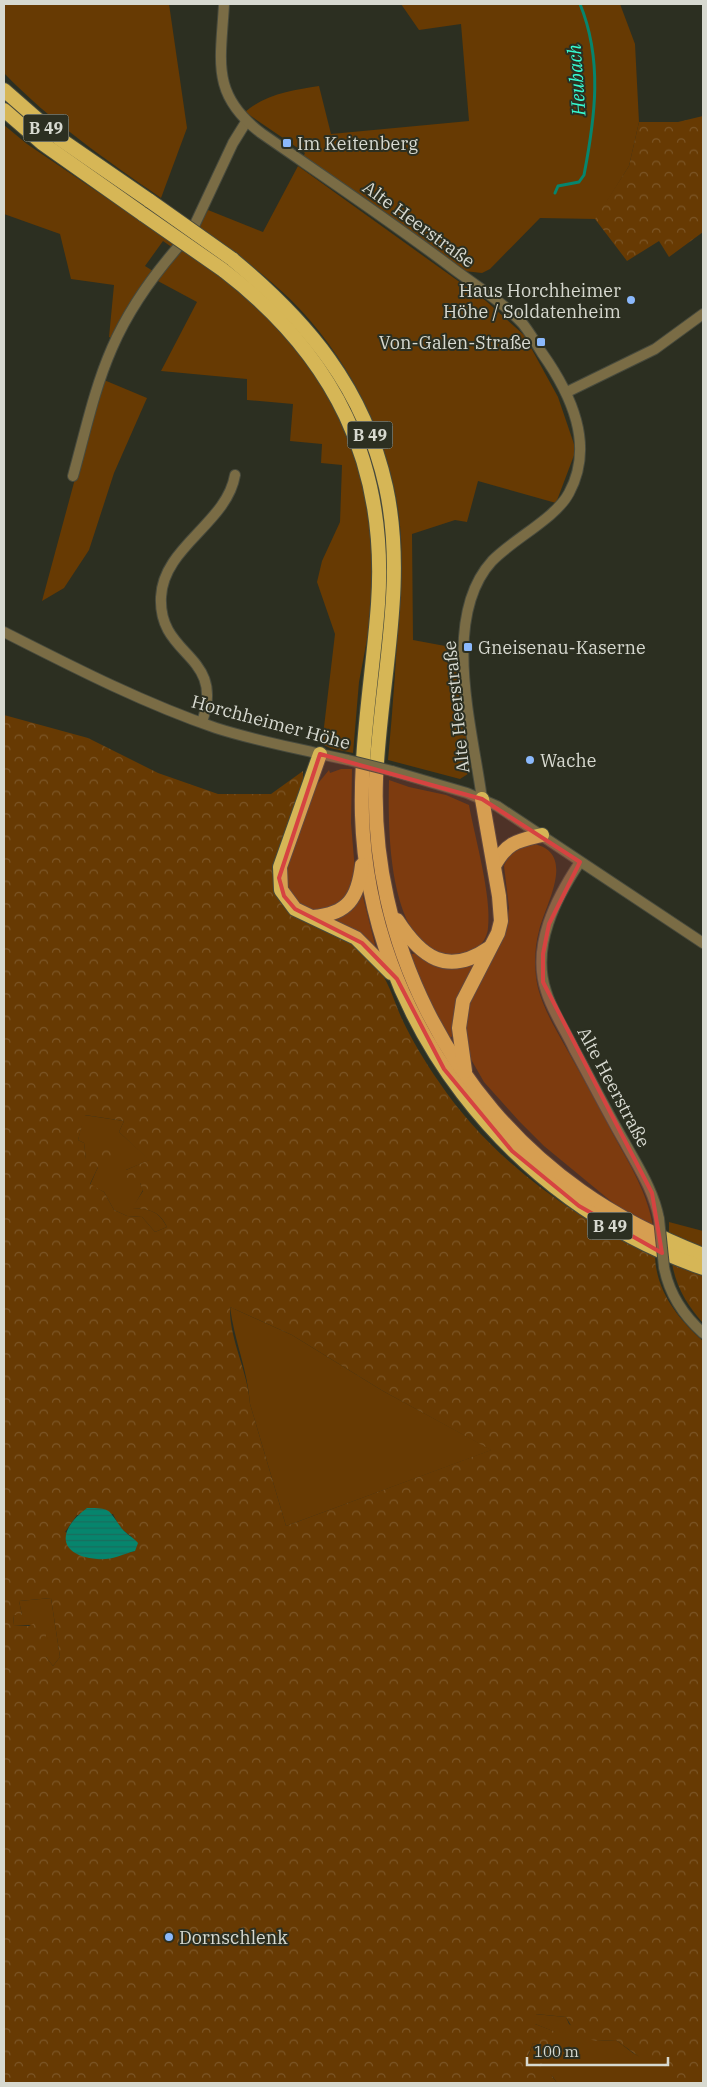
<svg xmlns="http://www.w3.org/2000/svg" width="707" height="2087" viewBox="0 0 707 2087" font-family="'IBM Plex Serif',serif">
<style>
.green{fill:#673a03}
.forest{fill:url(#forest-crowns);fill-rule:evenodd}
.water{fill:url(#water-rules)}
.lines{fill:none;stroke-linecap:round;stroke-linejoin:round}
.stream{stroke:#06856d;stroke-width:3}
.minor-casing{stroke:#474a3d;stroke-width:12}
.tertiary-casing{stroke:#474a3d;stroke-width:12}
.trunk-casing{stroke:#474a3d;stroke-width:16}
.minor{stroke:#7a6c45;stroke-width:10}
.tertiary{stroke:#7a6c45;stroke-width:10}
.trunk{stroke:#d6b656;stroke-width:14}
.minor-bridge-casing{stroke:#474a3d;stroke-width:12;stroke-linecap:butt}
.tertiary-bridge-casing{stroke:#474a3d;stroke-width:12;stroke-linecap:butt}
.trunk-bridge-casing{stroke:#474a3d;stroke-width:16;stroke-linecap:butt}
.minor-bridge{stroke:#7a6c45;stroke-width:10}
.tertiary-bridge{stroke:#7a6c45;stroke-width:10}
.trunk-bridge{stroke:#d6b656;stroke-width:14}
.marked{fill:#d64341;fill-opacity:0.2;stroke:#d64341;stroke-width:4;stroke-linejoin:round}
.poi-dot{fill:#8bb9fc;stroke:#2c2f21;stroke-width:2}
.labels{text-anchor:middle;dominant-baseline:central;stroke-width:4;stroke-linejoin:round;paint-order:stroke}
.shield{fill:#2c2f21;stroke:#a4a69c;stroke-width:1}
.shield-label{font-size:16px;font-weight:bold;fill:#d7d9d0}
.poi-label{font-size:18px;fill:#d7d9d0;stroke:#2c2f21;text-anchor:start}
.street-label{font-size:18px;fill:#d7d9d0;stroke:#2c2f21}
.water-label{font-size:19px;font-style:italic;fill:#36fbd2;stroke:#2c2f21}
</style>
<defs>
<pattern id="forest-crowns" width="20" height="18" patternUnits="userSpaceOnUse" patternTransform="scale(1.25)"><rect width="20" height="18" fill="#673a03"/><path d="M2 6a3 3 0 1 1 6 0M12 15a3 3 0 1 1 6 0" fill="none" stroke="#7c5627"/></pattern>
<pattern id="water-rules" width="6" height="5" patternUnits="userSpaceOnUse" patternTransform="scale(1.25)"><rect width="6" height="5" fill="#06856d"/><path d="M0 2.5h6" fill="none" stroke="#1a6d5d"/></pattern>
</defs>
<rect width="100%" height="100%" fill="#2c2f21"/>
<g class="green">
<path d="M4,4H169L187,128L161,198C106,160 50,121 4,73Z"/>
<path d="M401,4H620L635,44L639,122L629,166L596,219L540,218L490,269L482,273L464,271L368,200L303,157L305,153L245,112C265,94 294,90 319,86L331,134L469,121L461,24L419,30Z"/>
<path d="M4,125L27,144L176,245L173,248L163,241L145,266L153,271L114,339L109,337L114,285L71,279L60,234L4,214Z"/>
<path d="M298,166L486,301L524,335L558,397L576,450L556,503L478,481L467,522L455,520L412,534L413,640L456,648L471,772L460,779L388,760C393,706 397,652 399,598C400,578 402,558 401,538C396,450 352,360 290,299C262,272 230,249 198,226L208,210L263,232Z"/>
<path d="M180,248L244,294L308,361L347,429L365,486L373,536L372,613L359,682L353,753L330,748L322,744L335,634L317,582L322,561L340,522L342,465L321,463L322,444L290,441L293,404L247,400V379L161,371L197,302L156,280Z"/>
<path d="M104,380L147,398L114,473L89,550L64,588L42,601L99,390Z"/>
<path d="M341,769H352L351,823L355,871V880L343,902L317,911L303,908L289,893L285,875L315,787L329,770L330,773Z"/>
<path d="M389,780L409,787L446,795L469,805C475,838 492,897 488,928C487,941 476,952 464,954C458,955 451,957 445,956C387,941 388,827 389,780Z"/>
<path d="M529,843C580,850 545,904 539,931C534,949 534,970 538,988C543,1008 555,1028 565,1046C582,1076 598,1106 614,1136C630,1165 648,1194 653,1227L618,1207L544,1146L519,1121L484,1082L468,1054L465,1040V1010L506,930L509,908L504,866L510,852Z"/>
<path d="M362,893L376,949L336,919Z"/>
<path d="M416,953L477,961L455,1035L449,1038L440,1024L409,955Z"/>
<path d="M84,1115L124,1121L119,1132L150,1160L126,1170L140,1183L143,1190L133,1208C150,1209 159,1211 167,1227L155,1232L142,1217L127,1216L114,1210L104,1192L90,1185L98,1167L86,1160L84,1143L78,1140Z"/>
<path d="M669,1222L703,1231V1248L669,1234Z"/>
<path d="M230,1307L292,1335L383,1391L492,1450L286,1526L250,1404C248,1371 234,1340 230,1307Z"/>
<path d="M51,1598L60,1657L53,1666L46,1657V1625H13L14,1615H22L19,1601Z"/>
<path d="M535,2014L566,2017L569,2024L596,2041L616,2040L633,2053L687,2083H557L553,2077L528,2057L533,2043L545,2047L555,2032L535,2024Z"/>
</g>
<g class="forest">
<path d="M703,116V232L669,257L659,241L627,261L595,219L629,166L639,122H678Z"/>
<path d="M4,715L88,738L158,773L218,794H271L303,771V784L277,894C313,916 356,935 380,971C390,985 395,1004 402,1019C412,1040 425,1062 439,1082C491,1159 571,1217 655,1256C656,1291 678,1319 703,1341V2083C698,2083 692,2084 687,2083C669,2080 631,2051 616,2040L596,2041L577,2036L566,2017L536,2014L535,2024L556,2032L553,2044L545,2047L533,2043L528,2056L543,2064L557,2083H4ZM85,1115L124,1121L119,1132L149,1160L126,1170L118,1183H140L143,1191L132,1208C149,1209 160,1211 167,1227L155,1232L142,1217L127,1216L114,1210L104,1192L90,1184L98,1167L107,1168L113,1160L112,1146L105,1140L86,1159L84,1143L78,1140ZM230,1307L292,1335L383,1391L491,1450L286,1526L250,1404C248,1371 229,1339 230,1307ZM113,1514L120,1528L132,1537L135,1551L124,1554L65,1532L77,1515ZM51,1598L60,1657L53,1666L46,1657V1625L36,1622L29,1626L13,1625L14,1615H22L19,1601Z"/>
<path d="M672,1263L703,1275V1323C687,1305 676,1287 672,1263Z"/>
</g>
<path class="water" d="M87,1508C110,1508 108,1509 120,1526C124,1533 133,1537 138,1543L135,1551C123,1554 110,1561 97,1559C56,1555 58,1529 87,1508Z"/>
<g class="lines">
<path class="stream" d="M555,193L558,186L579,182L584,175C595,118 603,60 580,4"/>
<defs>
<g id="minor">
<path d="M195,224L233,143L246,122"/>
<path d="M567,392L655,349L703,314"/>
<path d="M73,476C85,433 94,389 112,348C128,311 152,277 178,247"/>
<path d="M4,632C73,667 143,703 216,728C250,739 286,746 320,754"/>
<path d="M202,722C226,653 158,658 161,597C163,547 227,523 235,475"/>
<path d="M580,862C556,898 531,946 546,991C552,1011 565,1030 574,1049C591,1080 607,1112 625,1143C638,1167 654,1191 659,1219"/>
<path d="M664,1267C669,1294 683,1315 703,1333"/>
</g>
<g id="tertiary">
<path d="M224,4C221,61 210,94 261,133C326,178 392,222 455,270C478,287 504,303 523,324C530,333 536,343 542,353C571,394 595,445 569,493C556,518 513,539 492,561C440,618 473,730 482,799"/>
<path d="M320,754L348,760"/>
<path d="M392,771L467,793L497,806L703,943"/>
</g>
<g id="trunk">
<path d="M4,90L60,139L150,201"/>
<path d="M4,110L42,143L144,215"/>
<path d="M232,259C308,322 364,388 386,487C407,584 380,682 376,779C370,940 450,1099 581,1191C619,1218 660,1238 703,1255"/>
<path d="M223,270C334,355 388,463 378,604C373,674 360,744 362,815C368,1020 511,1202 703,1268"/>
<path d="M320,754L280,867L281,890L295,909L356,938L391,973"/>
<path d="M494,866C507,842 517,841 542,835"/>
<path d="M313,917C348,914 358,898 362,865"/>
<path d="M397,920C421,957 447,977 489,948"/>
<path d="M465,1071L459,1028L463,1001L498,933L501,921L499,896L482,799"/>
</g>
</defs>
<use href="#minor" class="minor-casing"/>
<use href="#tertiary" class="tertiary-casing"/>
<use href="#trunk" class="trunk-casing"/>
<use href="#minor" class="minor"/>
<use href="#tertiary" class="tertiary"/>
<use href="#trunk" class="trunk"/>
<defs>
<path id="minor-bridge" d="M659,1219L664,1267"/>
<path id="tertiary-bridge" d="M348,760L392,771"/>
<g id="trunk-bridge">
<path d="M150,201L232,259"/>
<path d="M144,215L223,270"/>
</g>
</defs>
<use href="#minor-bridge" class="minor-bridge-casing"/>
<use href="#tertiary-bridge" class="tertiary-bridge-casing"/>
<use href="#trunk-bridge" class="trunk-bridge-casing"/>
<use href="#minor-bridge" class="minor-bridge"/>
<use href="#tertiary-bridge" class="tertiary-bridge"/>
<use href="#trunk-bridge" class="trunk-bridge"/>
</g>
<path class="marked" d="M320,754L482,799L580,862L549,924L543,954V982L652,1193L662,1253L579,1206L512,1151L444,1069L397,979L362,943L295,909L284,896L279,878Z"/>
<g class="poi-dot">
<rect x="282" y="138" width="10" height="10" rx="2.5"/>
<circle cx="631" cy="300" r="5"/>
<rect x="536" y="337" width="10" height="10" rx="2.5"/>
<rect x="463" y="642" width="10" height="10" rx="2.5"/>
<circle cx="530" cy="760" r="5"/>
<circle cx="169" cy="1937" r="5"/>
</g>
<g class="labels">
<g class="shield">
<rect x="23.5" y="114.5" width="45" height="27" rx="4"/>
<rect x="347.5" y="421.5" width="45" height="27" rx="4"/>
<rect x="587.5" y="1212.5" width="45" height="27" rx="4"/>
</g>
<g class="shield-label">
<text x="46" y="128">B 49</text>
<text x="370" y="435">B 49</text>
<text x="610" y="1226">B 49</text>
</g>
<g class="poi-label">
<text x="297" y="143">Im Keitenberg</text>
<text x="621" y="290" text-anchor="end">Haus Horchheimer<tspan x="621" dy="21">Höhe / Soldatenheim</tspan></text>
<text x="531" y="342" text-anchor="end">Von-Galen-Straße</text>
<text x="478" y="647">Gneisenau-Kaserne</text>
<text x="540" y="760">Wache</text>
<text x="179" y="1937">Dornschlenk</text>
</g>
<g class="street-label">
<text transform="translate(419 224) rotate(36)">Alte Heerstraße</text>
<text transform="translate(456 707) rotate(-96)">Alte Heerstraße</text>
<text transform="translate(271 722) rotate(15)">Horchheimer Höhe</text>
<text transform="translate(614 1087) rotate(62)">Alte Heerstraße</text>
</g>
<g class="water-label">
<text transform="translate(576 80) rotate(-94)">Heubach</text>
</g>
</g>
<rect width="707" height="2087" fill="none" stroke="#d7d9d0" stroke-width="10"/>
<path d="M527 2057v8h141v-8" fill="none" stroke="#d7d9d0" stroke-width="2.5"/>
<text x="534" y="2057" font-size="15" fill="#d7d9d0" stroke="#2c2f21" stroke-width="4" paint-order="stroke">100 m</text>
</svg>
